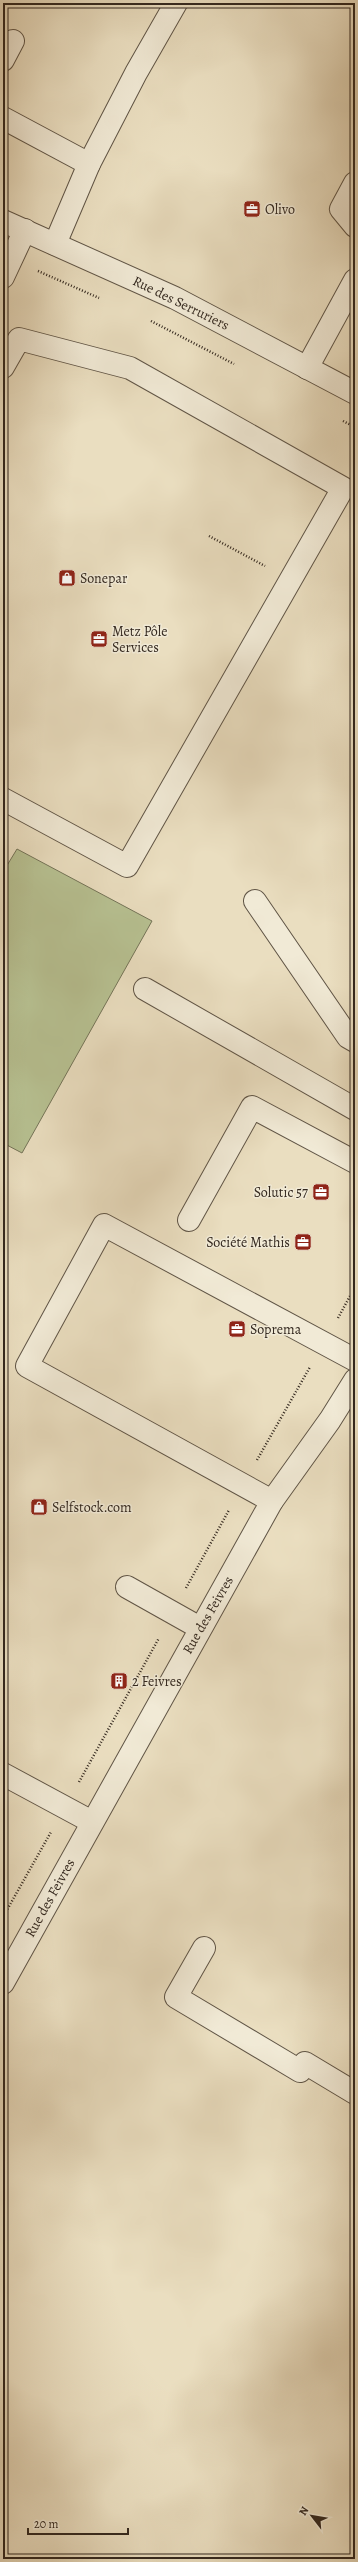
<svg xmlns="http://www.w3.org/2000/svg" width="358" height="2562" viewBox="0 0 358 2562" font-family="Alegreya,serif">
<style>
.green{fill:#b7c192;stroke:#747458}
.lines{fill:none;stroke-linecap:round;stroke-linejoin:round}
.minor-casing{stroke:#605546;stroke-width:24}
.path{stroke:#32271e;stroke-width:2.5;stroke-dasharray:1 2;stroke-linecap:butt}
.minor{stroke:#f1ead6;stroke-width:22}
.labels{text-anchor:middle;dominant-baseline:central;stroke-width:3;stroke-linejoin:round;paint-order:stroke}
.poi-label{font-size:14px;fill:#32271e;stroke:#f1ead6;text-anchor:start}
.street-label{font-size:14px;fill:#32271e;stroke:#f1ead6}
</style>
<rect width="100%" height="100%" fill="#eadec0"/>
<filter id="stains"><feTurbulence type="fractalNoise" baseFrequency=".005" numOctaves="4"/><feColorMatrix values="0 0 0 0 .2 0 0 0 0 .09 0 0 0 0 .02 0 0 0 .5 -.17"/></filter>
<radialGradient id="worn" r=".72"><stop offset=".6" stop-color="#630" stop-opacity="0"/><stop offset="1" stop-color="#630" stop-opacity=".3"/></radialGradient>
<path class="green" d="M17,849L152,921L22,1153L3,1143V872Z"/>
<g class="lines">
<defs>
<g id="minor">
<path d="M3,60L13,41"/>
<path d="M3,118L89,164"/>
<path d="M355,183L341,209L355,226"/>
<path d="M3,221L175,298L355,393"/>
<path d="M55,244L89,164L136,73L176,3"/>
<path d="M3,277L25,230"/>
<path d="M3,367L19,339L130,368L343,488L127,866L3,799"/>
<path d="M307,368L355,280"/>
<path d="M255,901L348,1037L355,1041"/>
<path d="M145,989L355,1109"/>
<path d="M189,1220L252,1107L355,1162"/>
<path d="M272,1501L27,1366L104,1225L355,1360"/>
<path d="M127,1587L200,1628"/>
<path d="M3,1774L92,1822"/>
<path d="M204,1948L176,1997L300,2071"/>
<path d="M3,1983L272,1501L330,1420L355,1380"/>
<path d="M305,2063L355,2093"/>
</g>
</defs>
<use href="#minor" class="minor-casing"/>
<g class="path">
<path d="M38,271L99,298"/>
<path d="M151,321L234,364"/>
<path d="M343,421L355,427"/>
<path d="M209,536L265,566"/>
<path d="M338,1318L355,1287"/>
<path d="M257,1460L310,1367"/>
<path d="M186,1588L229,1510"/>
<path d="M79,1782L159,1638"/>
<path d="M3,1917L51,1832"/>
</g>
<use href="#minor" class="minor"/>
</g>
<defs>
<symbol id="office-square" viewBox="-11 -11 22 22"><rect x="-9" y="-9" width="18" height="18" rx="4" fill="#8f2418" stroke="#f1ead6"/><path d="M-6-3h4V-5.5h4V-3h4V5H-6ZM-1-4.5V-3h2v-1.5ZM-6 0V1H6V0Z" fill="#fff"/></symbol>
<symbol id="shop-square" viewBox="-11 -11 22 22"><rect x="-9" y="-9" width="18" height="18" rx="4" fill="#8f2418" stroke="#f1ead6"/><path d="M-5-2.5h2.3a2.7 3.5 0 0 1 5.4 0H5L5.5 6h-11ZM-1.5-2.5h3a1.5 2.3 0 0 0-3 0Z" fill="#fff"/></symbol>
<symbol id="building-square" viewBox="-11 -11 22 22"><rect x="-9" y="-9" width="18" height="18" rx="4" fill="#8f2418" stroke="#f1ead6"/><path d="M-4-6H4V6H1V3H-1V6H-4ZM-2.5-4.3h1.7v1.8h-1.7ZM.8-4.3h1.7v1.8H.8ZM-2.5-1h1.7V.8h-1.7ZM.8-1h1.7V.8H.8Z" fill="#fff"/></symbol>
</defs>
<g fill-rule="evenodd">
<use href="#office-square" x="242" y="199" width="20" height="20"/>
<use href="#shop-square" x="57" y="568" width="20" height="20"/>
<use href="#office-square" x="89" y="629" width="20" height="20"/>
<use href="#office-square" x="311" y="1182" width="20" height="20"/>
<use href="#office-square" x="293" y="1232" width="20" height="20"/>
<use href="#office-square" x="227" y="1319" width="20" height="20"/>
<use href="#shop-square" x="29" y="1497" width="20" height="20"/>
<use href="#building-square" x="109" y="1671" width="20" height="20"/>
</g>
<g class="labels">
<g class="poi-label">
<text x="265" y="209">Olivo</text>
<text x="80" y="578">Sonepar</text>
<text x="112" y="631">Metz Pôle<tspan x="112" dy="16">Services</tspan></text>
<text x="308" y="1192" text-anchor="end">Solutic 57</text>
<text x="290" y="1242" text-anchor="end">Société Mathis</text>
<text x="250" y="1329">Soprema</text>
<text x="52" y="1507">Selfstock.com</text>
<text x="132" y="1681">2 Feivres</text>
</g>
<g class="street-label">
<text transform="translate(181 303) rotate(26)">Rue des Serruriers</text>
<text transform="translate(208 1615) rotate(-60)">Rue des Feivres</text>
<text transform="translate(50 1898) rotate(-61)">Rue des Feivres</text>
</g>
</g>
<rect width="358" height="2562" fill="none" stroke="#eadec0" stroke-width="16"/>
<rect x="4" y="4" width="350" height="2554" fill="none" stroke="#32271e" stroke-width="2"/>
<rect x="8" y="8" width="342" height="2546" fill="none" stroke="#32271e"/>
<g transform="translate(312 2516) rotate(301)" stroke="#f1ead6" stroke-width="3" paint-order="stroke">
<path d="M0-3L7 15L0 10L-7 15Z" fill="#32271e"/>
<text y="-6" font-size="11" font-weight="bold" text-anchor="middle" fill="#32271e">N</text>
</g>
<path d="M28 2528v6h100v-6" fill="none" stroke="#32271e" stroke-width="2"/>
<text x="34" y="2528" font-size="12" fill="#32271e" stroke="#f1ead6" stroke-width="3" paint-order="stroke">20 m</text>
<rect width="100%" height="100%" filter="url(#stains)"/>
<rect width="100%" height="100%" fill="url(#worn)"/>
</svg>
